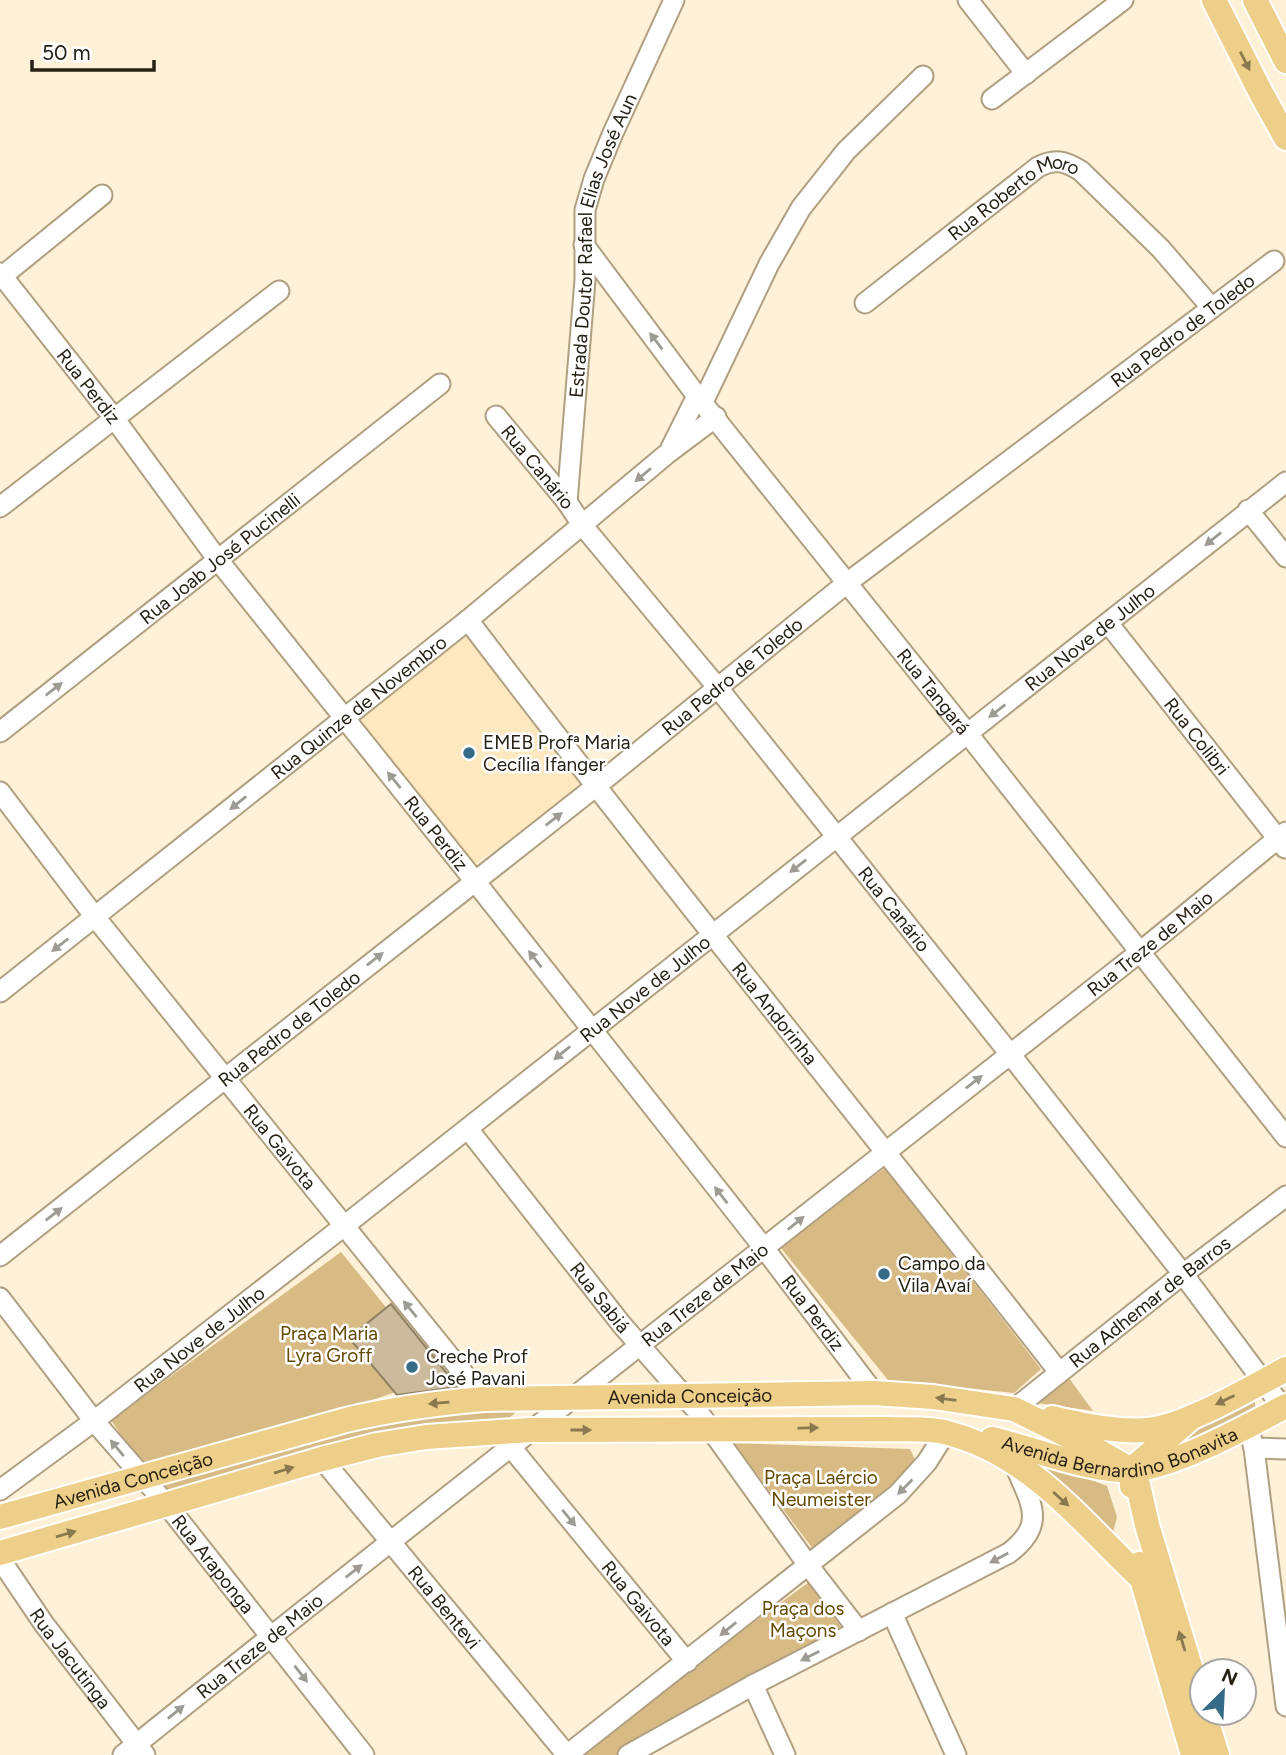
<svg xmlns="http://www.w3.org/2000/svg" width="1286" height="1755" viewBox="0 0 1286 1755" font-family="Figtree,sans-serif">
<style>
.built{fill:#fde8c0}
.green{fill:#d8bb84}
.building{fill:#cbba9b;stroke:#918264;stroke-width:2}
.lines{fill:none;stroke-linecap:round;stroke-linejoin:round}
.minor-casing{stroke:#b0a081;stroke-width:23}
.major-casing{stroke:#fff;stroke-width:28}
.minor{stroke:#fff;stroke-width:19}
.major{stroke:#eecf89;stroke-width:24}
.oneway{fill:#8a784e}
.oneway2{fill:#9e9b95}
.poi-dot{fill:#366b87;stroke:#fff;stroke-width:2.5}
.labels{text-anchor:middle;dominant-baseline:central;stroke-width:5;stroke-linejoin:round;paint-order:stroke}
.street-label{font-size:19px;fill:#272014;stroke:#fff}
.poi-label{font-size:19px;fill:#272014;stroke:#fff;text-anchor:start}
.park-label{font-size:19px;fill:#634800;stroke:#fff}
</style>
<rect width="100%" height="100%" fill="#fff1d7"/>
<path class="built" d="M468,634L583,786L475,864L352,720Z"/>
<g class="green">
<path d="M885,1168L1041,1369L1014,1393L888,1380L780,1247Z"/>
<path d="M341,1252L442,1376L361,1404L140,1464L111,1420Z"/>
<path d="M1069,1378L1093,1411L1037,1403Z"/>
<path d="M1255,1397V1411L1184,1446L1181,1436Z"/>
<path d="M523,1407L500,1425L175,1496L160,1481L375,1418Z"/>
<path d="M733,1443L910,1449L918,1466L813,1549Z"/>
<path d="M1023,1458L1037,1459L1107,1486L1117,1517L1111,1540Z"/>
<path d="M809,1582L841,1627L755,1674L618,1755H578L695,1665Z"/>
</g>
<path class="building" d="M391,1304L458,1387L397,1395L349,1338Z"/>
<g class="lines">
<defs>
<g id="minor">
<path d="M968,0L1026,74"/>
<path d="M992,99L1123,0"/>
<path id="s1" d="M584,245L697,396L968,734L1286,1137"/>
<path id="s2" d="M0,273L114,418L218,560L474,880L764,1248L874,1393"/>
<path d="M0,278L102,195"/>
<path id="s3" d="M865,303L1038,167C1055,158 1065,161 1081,171L1161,249L1211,307"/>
<path d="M703,402L769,264L801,208L846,151L923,76"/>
<path id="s4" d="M496,416L567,502L583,526L718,688L1010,1054L1183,1274L1283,1408"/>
<path d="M671,448L697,396"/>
<path id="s5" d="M567,502L585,280V210L594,179L613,133L674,0"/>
<path d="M0,507L279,291"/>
<path d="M1248,510L1286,557"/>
<path id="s6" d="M468,620C661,874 863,1121 1059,1372"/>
<path id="s7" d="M1108,623L1285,848"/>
<path id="s8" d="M0,732L440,384"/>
<path id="s9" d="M0,792L95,917L484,1399"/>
<path id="s10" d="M0,992L468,620L668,453L716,417"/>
<path id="s11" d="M468,1129L622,1325L699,1413L808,1565L859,1631"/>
<path id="s12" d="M0,1256L595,787L847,583L1274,261"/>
<path id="s13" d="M0,1298L94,1421L167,1505L364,1755"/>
<path id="s14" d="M1014,1409L1183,1274L1286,1196"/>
<path d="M1251,1437L1254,1448L1286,1449"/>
<path id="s15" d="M510,1446L687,1662"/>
<path d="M1254,1448L1286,1706"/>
<path id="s16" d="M322,1459L567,1755"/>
<path id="s17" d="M0,1490L94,1421L344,1226L1286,482"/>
<path id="s18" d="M0,1559L44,1624L145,1755"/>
<path d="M892,1613L956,1755"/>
<path d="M753,1685L785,1755"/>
<path id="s19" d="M123,1755C458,1485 799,1222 1136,955C1186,915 1235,873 1286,832"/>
<path d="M567,1755L898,1494L927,1462L946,1432"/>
<path d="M628,1755L753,1685L1009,1553C1050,1522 1028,1500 1013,1460"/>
</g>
<g id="major">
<path d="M1214,0L1261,93L1286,138"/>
<path d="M1255,0L1286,61"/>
<path d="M1052,1418C1084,1425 1121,1434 1154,1429C1191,1423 1251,1388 1286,1369"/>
<path id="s20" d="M992,1439C1032,1448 1093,1473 1133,1470C1176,1466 1246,1427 1286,1406"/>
<path d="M1132,1486L1131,1470L1192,1417"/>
<path id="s21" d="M0,1517L346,1420C392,1409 437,1403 484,1399L874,1393L933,1397L1014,1409L1091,1447L1131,1470L1138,1485L1147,1525L1202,1706"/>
<path d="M0,1553L322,1459L377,1445L426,1437L531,1430L890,1429C908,1430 930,1428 948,1433C1032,1455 1082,1523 1142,1579"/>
<path d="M1140,1564L1142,1579L1193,1755"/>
<path d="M1204,1713L1217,1755"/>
</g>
</defs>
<use href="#minor" class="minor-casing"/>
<use href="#major" class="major-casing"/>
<use href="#minor" class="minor"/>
<use href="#major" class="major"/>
</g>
<defs><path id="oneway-solid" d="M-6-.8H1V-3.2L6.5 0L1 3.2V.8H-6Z" transform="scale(1.75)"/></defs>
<g class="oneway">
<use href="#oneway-solid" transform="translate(1245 61) rotate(63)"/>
<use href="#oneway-solid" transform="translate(946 1399) rotate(-173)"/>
<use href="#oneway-solid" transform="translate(1225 1400) rotate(154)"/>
<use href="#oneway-solid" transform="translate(439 1403) rotate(175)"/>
<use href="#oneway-solid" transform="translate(808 1428) rotate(-1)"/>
<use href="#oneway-solid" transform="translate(581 1430)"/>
<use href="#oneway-solid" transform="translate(284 1470) rotate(-17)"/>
<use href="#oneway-solid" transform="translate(1061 1499) rotate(42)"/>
<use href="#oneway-solid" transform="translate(66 1534) rotate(-16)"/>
<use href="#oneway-solid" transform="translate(1182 1641) rotate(-107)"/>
</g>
<g class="oneway2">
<use href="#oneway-solid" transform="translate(656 341) rotate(-127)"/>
<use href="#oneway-solid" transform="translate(643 475) rotate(140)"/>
<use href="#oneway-solid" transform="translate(1213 539) rotate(141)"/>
<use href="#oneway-solid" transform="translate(54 689) rotate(-38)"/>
<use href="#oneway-solid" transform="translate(997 711) rotate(142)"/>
<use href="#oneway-solid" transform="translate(394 780) rotate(-129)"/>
<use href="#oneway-solid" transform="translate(238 803) rotate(141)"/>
<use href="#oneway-solid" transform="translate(554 819) rotate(-38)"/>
<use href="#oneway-solid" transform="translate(798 866) rotate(142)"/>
<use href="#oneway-solid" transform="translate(60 945) rotate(142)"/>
<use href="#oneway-solid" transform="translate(375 959) rotate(-38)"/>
<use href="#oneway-solid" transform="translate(535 959) rotate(-128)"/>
<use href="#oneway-solid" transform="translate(562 1053) rotate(141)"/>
<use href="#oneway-solid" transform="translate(974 1082) rotate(-38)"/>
<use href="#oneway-solid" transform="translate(721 1195) rotate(-128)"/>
<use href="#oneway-solid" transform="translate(54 1214) rotate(-38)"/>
<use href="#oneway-solid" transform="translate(796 1223) rotate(-39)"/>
<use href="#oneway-solid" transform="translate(410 1309) rotate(-129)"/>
<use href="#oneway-solid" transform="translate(117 1448) rotate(-130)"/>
<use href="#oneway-solid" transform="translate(905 1487) rotate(135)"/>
<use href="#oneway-solid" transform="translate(569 1518) rotate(51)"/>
<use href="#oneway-solid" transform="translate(999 1558) rotate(152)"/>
<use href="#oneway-solid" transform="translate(354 1571) rotate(-38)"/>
<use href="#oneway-solid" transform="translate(728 1629) rotate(141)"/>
<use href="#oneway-solid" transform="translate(810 1656) rotate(153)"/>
<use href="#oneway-solid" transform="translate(301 1674) rotate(52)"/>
<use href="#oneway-solid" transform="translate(176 1712) rotate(-39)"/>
</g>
<g class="poi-dot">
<circle cx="469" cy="753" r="7"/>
<circle cx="884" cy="1274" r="7"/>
<circle cx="412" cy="1367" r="7"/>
</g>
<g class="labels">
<g class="street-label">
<text stroke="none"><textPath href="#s3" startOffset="186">Rua Roberto Moro</textPath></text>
<text stroke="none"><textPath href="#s5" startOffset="261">Estrada Doutor Rafael Elias José Aun</textPath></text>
<text stroke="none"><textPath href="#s12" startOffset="1502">Rua Pedro de Toledo</textPath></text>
<text stroke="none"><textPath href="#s2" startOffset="144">Rua Perdiz</textPath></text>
<text stroke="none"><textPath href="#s4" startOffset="66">Rua Canário</textPath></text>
<text stroke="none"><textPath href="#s8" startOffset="280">Rua Joab José Pucinelli</textPath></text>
<text stroke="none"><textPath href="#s17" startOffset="1384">Rua Nove de Julho</textPath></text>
<text stroke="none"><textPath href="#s12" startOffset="934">Rua Pedro de Toledo</textPath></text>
<text stroke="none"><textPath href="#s1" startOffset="567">Rua Tangará</textPath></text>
<text stroke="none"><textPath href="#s10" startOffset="458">Rua Quinze de Novembro</textPath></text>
<text stroke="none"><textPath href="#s7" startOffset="144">Rua Colibri</textPath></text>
<text stroke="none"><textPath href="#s2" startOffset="710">Rua Perdiz</textPath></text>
<text stroke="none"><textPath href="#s4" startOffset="634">Rua Canário</textPath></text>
<text stroke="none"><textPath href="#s19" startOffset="1309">Rua Treze de Maio</textPath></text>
<text stroke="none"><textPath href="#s17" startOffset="817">Rua Nove de Julho</textPath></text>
<text stroke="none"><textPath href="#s6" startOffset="499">Rua Andorinha</textPath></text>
<text stroke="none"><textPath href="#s12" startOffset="368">Rua Pedro de Toledo</textPath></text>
<text stroke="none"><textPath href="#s9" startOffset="452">Rua Gaivota</textPath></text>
<text stroke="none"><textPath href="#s19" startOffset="742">Rua Treze de Maio</textPath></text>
<text stroke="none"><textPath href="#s11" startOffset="214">Rua Sabiá</textPath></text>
<text stroke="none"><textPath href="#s14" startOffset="173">Rua Adhemar de Barros</textPath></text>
<text stroke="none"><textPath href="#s2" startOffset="1320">Rua Perdiz</textPath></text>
<text stroke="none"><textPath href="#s17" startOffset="250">Rua Nove de Julho</textPath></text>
<text stroke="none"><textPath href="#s21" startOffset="705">Avenida Conceição</textPath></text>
<text stroke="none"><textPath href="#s20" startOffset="133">Avenida Bernardino Bonavita</textPath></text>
<text stroke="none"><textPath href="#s21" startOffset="138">Avenida Conceição</textPath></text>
<text stroke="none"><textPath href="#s13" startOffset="341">Rua Araponga</textPath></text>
<text stroke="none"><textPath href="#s15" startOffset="203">Rua Gaivota</textPath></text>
<text stroke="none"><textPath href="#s16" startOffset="192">Rua Bentevi</textPath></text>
<text stroke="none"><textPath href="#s19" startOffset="175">Rua Treze de Maio</textPath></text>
<text stroke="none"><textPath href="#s18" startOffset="122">Rua Jacutinga</textPath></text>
</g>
<g class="poi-label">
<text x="483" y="742">EMEB Profª Maria<tspan x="483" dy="22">Cecília Ifanger</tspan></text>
<text x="898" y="1263">Campo da<tspan x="898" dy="22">Vila Avaí</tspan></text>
<text x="426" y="1356">Creche Prof<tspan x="426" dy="22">José Pavani</tspan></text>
</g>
<g class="park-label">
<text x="329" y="1333">Praça Maria<tspan x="329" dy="22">Lyra Groff</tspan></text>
<text x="821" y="1477">Praça Laércio<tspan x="821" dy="22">Neumeister</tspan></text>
<text x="803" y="1608">Praça dos<tspan x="803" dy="22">Maçons</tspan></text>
</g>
</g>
<g transform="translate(1223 1692) rotate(24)"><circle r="33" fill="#ffffff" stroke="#a9a6a1" stroke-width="2"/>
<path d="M0-5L12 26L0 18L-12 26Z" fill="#366b87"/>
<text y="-10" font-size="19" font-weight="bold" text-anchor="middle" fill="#272014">N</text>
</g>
<path d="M32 60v10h122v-10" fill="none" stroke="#272014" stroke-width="3.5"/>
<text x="42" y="60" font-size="21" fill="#272014" stroke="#ffffff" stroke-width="5" paint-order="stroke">50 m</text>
</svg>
